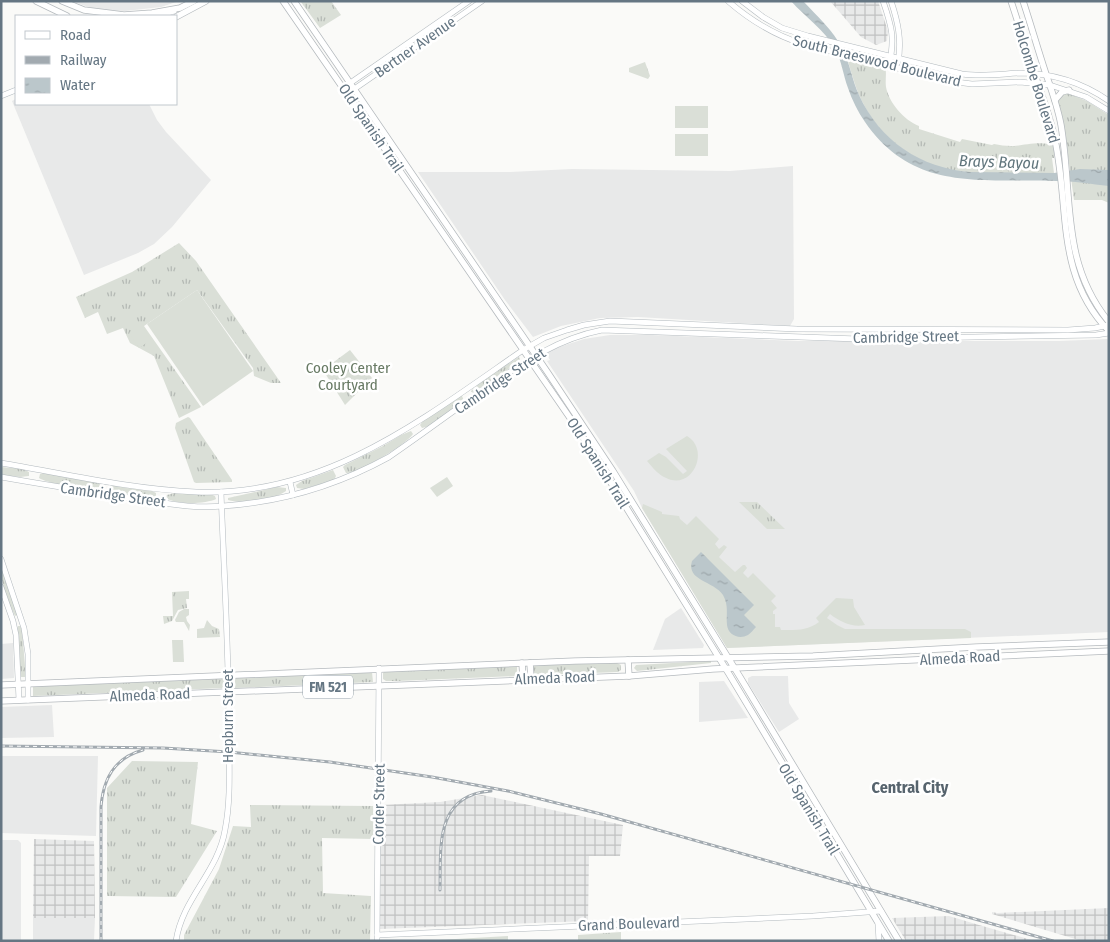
<svg xmlns="http://www.w3.org/2000/svg" width="1110" height="942" viewBox="0 0 1110 942" font-family="'Fira Sans Condensed',sans-serif">
<style>
.built{fill:#e8e9e9}
.industrial{fill:url(#industrial-grid)}
.grass{fill:url(#grass-tufts)}
.garden{fill:#dadfd7}
.water{fill:url(#water-ripples)}
.lines{fill:none;stroke-linecap:round;stroke-linejoin:round}
.secondary-casing{stroke:#b3babf;stroke-width:6}
.primary-casing{stroke:#b5babe;stroke-width:7}
.secondary{stroke:#fff;stroke-width:5}
.primary{stroke:#fff;stroke-width:5.5}
.rail-casing{stroke:#a2aab0;stroke-width:3}
.rail{stroke:#fff;stroke-width:1;stroke-dasharray:4;stroke-linecap:butt}
.labels{text-anchor:middle;dominant-baseline:central;stroke-width:5;stroke-linejoin:round;paint-order:stroke}
.shield{fill:#fff;stroke:#939fa8;stroke-width:1}
.shield-label{font-size:14px;font-weight:bold;fill:#657683}
.street-label{font-size:15px;fill:#657683;stroke:#fff}
.park-label{font-size:15px;fill:#687a64;stroke:#fff}
.water-label{font-size:16px;font-style:italic;fill:#60757c;stroke:#fff}
.neighbourhood-label{font-size:16px;font-weight:bold;fill:#57646e;stroke:#fff}
</style>
<defs>
<pattern id="industrial-grid" width="8" height="8" patternUnits="userSpaceOnUse" patternTransform="scale(1.25)"><rect width="8" height="8" fill="#e8e9e9"/><path d="M0 4h8M4 0v8" fill="none" stroke="#c0c1c2"/></pattern>
<pattern id="grass-tufts" width="24" height="20" patternUnits="userSpaceOnUse" patternTransform="scale(1.25)"><rect width="24" height="20" fill="#dadfd7"/><path d="M3 7l-1-3M5 7V3M7 7l1-3M15 17l-1-3M17 17v-4M19 17l1-3" fill="none" stroke="#b4b9b4"/></pattern>
<pattern id="water-ripples" width="26" height="14" patternUnits="userSpaceOnUse" patternTransform="scale(1.25)"><rect width="26" height="14" fill="#bbc7cb"/><path d="M2 4q2-2 4 0t4 0M15 11q2-2 4 0t4 0" fill="none" stroke="#9ca6aa"/></pattern>
</defs>
<rect width="100%" height="100%" fill="#fafaf8"/>
<g class="built">
<path d="M70,1H179L161,7L125,11L98,10Z"/>
<path d="M16,99V104H149L157,120L166,132L211,180L172,227L154,244L138,253L84,275L12,101Z"/>
<path d="M793,166L794,319L790,326L638,317L600,318L561,326L533,337L505,300L418,172H510L572,169L730,171Z"/>
<path d="M610,335H652L798,341H1059L1107,339L1109,340V632L727,648L642,508L634,491L547,361L550,360L546,353L559,347L584,339Z"/>
<path d="M681,608L704,645L703,648L653,650L665,619Z"/>
<path d="M13,643L14,678L1,679V644Z"/>
<path d="M752,676H788L789,703L799,719L779,732L748,683V678Z"/>
<path d="M724,681L748,718L699,722V682Z"/>
<path d="M52,705L54,737L1,738V707Z"/>
<path d="M1,756H98L96,836L1,833Z"/>
<path d="M1,840H18L21,843V941H1Z"/>
<path d="M33,918H95L94,941H33Z"/>
</g>
<g class="industrial">
<path d="M830,1H878L888,31L887,41L876,45L861,37Z"/>
<path d="M482,795L623,825L620,856H589L588,921L380,929L381,805L440,802Z"/>
<path d="M34,839L94,841L95,918H33Z"/>
<path d="M1109,908V941H1082L992,914V912L997,913Z"/>
<path d="M949,916L979,925L1035,941H906L892,918Z"/>
</g>
<g class="grass">
<path d="M303,1H331L341,15L320,28L301,2Z"/>
<path d="M847,58L885,67C887,73 885,80 886,87C889,103 904,120 919,126V129L960,142L962,139L992,145L994,144C1000,145 1005,146 1011,146C1021,146 1046,139 1054,147V158H1052L1054,173C1023,173 990,175 958,171C919,166 882,140 864,105C856,91 852,74 847,58Z"/>
<path d="M645,62L650,76L648,79L629,72V68Z"/>
<path d="M1067,93L1087,101L1109,115V203L1102,200H1074L1064,127L1058,101L1064,94Z"/>
<path d="M179,243L196,261L281,383H271L254,376L253,368L197,290L144,326L201,407L179,418L154,356L130,343L123,328L107,334L98,312L85,318L76,297L132,272Z"/>
<path d="M350,350L372,378L345,405L323,370Z"/>
<path d="M519,357L520,360C509,368 484,390 473,393L471,391L481,381Z"/>
<path d="M459,396H462L464,401L430,426L422,428L420,425L423,421Z"/>
<path d="M188,417L190,418L232,480V482L196,483L194,482L175,428L176,423Z"/>
<path d="M411,431L413,434C407,444 357,474 346,473L343,467L345,465L383,446L401,435Z"/>
<path d="M1,467L23,469L29,472V476L20,477L1,475Z"/>
<path d="M333,470L336,476L334,480L304,489L297,488L296,485L302,481Z"/>
<path d="M44,473L96,482L100,484L99,487C88,492 49,484 39,478L40,474Z"/>
<path d="M115,485L152,491L156,493V497C144,501 120,497 109,489L110,486Z"/>
<path d="M277,487L286,488V491C274,500 242,504 228,500V498Z"/>
<path d="M174,493L210,494L215,496L216,499C206,504 176,505 166,498L167,495Z"/>
<path d="M739,502H757L785,529H767Z"/>
<path d="M1,566L17,609V615L15,616C7,600 1,584 1,566Z"/>
<path d="M189,591V599H186L187,608L178,610L172,621L164,624L163,616H173L172,592Z"/>
<path d="M184,609H189V615L186,617L187,621L190,625L189,631L184,622H176L175,620L179,612Z"/>
<path d="M207,620L212,626L219,629L220,637L197,638V629L204,628Z"/>
<path d="M18,626H20L22,630L26,677H21L17,630Z"/>
<path d="M708,661H711V663L637,671L634,668L636,665Z"/>
<path d="M617,663L621,665V670L618,672L537,675L533,673V667L535,665Z"/>
<path d="M517,665V676L397,681H386L383,679V673L385,671Z"/>
<path d="M372,672L373,682L235,688V678Z"/>
<path d="M222,678L225,681V686L223,688L33,696V686Z"/>
<path d="M132,761L198,762L191,824L217,831L176,897L107,896V788Z"/>
<path d="M250,805L373,806L374,839L322,838L323,893L371,896L370,941H184V935L219,869L233,826L251,827Z"/>
<path d="M621,932V941H578V935Z"/>
<path d="M508,936V941H421Z"/>
</g>
<g class="garden">
<rect x="675" y="106" width="33" height="22"/>
<rect x="675" y="134" width="33" height="22"/>
<path d="M197,290L253,371L203,406L147,324Z"/>
<path d="M141,325L151,340L139,348L129,333Z"/>
<path d="M687,436C711,450 692,493 664,477C658,474 652,467 647,461L659,453L666,457L683,474L687,471L666,449Z"/>
<path d="M447,477L453,486L437,497L430,488Z"/>
<path d="M643,504L662,512V514L679,516L680,519L687,525L696,516L719,539L715,544L719,549L724,545L727,547L719,557L721,559L735,572L743,565H745L747,568L743,573L748,578L753,573L776,596L771,601L777,608L773,611V614H775V627H780L781,630C796,630 807,631 819,622L816,618L836,598L853,599L854,607L865,625C853,628 840,622 830,614L827,618L837,625L845,629H965L971,632V638L727,648L642,508Z"/>
<path d="M172,640H183L184,662H173Z"/>
</g>
<g class="water">
<path d="M791,1H803C817,16 833,30 842,48C850,63 852,80 859,95C880,141 921,168 970,172L1054,173L1080,169L1109,170V186C1091,184 1073,181 1056,181C982,178 914,193 865,122C858,112 852,100 848,88C843,75 842,61 835,49C825,30 805,17 791,1Z"/>
<path d="M701,552L754,605L744,615L756,627C753,630 751,633 748,635C739,640 728,635 727,625C726,614 729,606 723,595C714,581 686,581 692,561Z"/>
</g>
<g class="lines">
<defs>
<g id="secondary">
<path d="M728,1C751,21 774,35 803,44L948,81L972,84L1020,82L1050,85L1086,97L1109,111"/>
<path d="M742,1L763,17L782,28L808,36L962,74C982,77 1001,74 1020,73C1052,73 1083,83 1109,101"/>
<path d="M883,1C892,27 895,38 889,66"/>
<path d="M891,1C898,22 902,40 898,62"/>
<path d="M158,16L174,11"/>
<path d="M343,88L469,1"/>
<path d="M347,94L482,1"/>
<path d="M1,96L16,90"/>
<path d="M1,463C66,474 131,489 196,492C325,497 423,419 523,350L544,338L567,330L584,325L610,321L797,329L1068,330L1095,328L1109,325"/>
<path d="M1,477C46,485 91,492 136,499C165,503 194,509 223,506C282,502 338,485 389,457C421,435 452,412 483,390C521,364 556,339 602,330L858,339L1096,335L1109,333"/>
<path d="M290,482L293,495"/>
<path d="M1,559L24,628L28,654V700"/>
<path d="M1,587L13,621L16,635L19,700"/>
<path d="M878,924L879,941"/>
<path d="M377,935L813,916L881,911"/>
<path d="M176,941C182,899 218,872 225,830C231,800 229,766 229,735C229,654 224,573 221,492"/>
<path d="M377,941L379,668"/>
</g>
<g id="primary">
<path d="M36,1L67,16"/>
<path d="M62,1L84,10L124,15L152,13L180,8L194,1"/>
<path d="M283,1L579,431L729,674L889,941"/>
<path d="M294,1L548,373L613,471L740,677L899,941"/>
<path d="M1011,1C1020,28 1028,55 1037,81C1044,101 1051,120 1055,140C1070,209 1055,275 1109,331"/>
<path d="M1023,1C1031,25 1038,50 1046,74C1052,91 1058,108 1061,125C1073,196 1060,262 1109,322"/>
<path d="M176,17L206,1"/>
<path d="M1055,100L1062,92L1069,90"/>
<path d="M628,660L629,676"/>
<path d="M522,663L523,679"/>
<path d="M530,663L531,679"/>
<path d="M1,685L575,661L813,656L976,647L1109,642"/>
<path d="M1,701L629,676L713,669L1109,651"/>
</g>
</defs>
<use href="#secondary" class="secondary-casing"/>
<use href="#primary" class="primary-casing"/>
<use href="#secondary" class="secondary"/>
<use href="#primary" class="primary"/>
<defs>
<g id="rail">
<path d="M1,746L163,748L229,752L330,762L432,777L508,791L601,814L1053,941"/>
<path d="M440,890C441,848 434,795 491,791"/>
<path d="M101,941V807C103,779 114,758 143,750"/>
</g>
</defs>
<use href="#rail" class="rail-casing"/>
<use href="#rail" class="rail"/>
</g>
<g class="labels">
<rect class="shield" x="303" y="675.5" width="50" height="23" rx="4"/>
<g class="shield-label">
<text x="328" y="687">FM 521</text>
</g>
<g class="street-label">
<text transform="translate(415 47) rotate(-35)">Bertner Avenue</text>
<text transform="translate(877 61) rotate(14)">South Braeswood Boulevard</text>
<text transform="translate(1036 82) rotate(73)">Holcombe Boulevard</text>
<text transform="translate(371 128) rotate(56)">Old Spanish Trail</text>
<text transform="translate(906 337) rotate(-1)">Cambridge Street</text>
<text transform="translate(500 381) rotate(-34)">Cambridge Street</text>
<text transform="translate(598 463) rotate(58)">Old Spanish Trail</text>
<text transform="translate(113 495) rotate(8)">Cambridge Street</text>
<text transform="translate(960 658) rotate(-3)">Almeda Road</text>
<text transform="translate(555 678) rotate(-2)">Almeda Road</text>
<text transform="translate(150 695) rotate(-2)">Almeda Road</text>
<text transform="translate(228 716) rotate(-90)">Hepburn Street</text>
<text transform="translate(379 804) rotate(-89)">Corder Street</text>
<text transform="translate(809 809) rotate(59)">Old Spanish Trail</text>
<text transform="translate(629 924) rotate(-2)">Grand Boulevard</text>
</g>
<g class="park-label">
<text x="348" y="368">Cooley Center<tspan x="348" dy="17">Courtyard</tspan></text>
</g>
<g class="water-label">
<text transform="translate(999 162) rotate(2)">Brays Bayou</text>
</g>
<g class="neighbourhood-label">
<text x="910" y="787">Central City</text>
</g>
</g>
<rect width="1110" height="942" fill="none" stroke="#657683" stroke-width="5"/>
<rect x="15" y="15" width="162" height="90" fill="#ffffff" stroke="#c1c8cd"/>
<rect x="25" y="31" width="25" height="8" fill="#ffffff" stroke="#c1c8cd"/>
<text x="60" y="40" font-size="15" fill="#657683">Road</text>
<rect x="25" y="56" width="25" height="8" fill="#a2aab0" stroke="#c1c8cd"/>
<text x="60" y="65" font-size="15" fill="#657683">Railway</text>
<rect x="25" y="78" width="25" height="15" fill="url(#water-ripples)" stroke="#c1c8cd"/>
<text x="60" y="90" font-size="15" fill="#657683">Water</text>
</svg>
